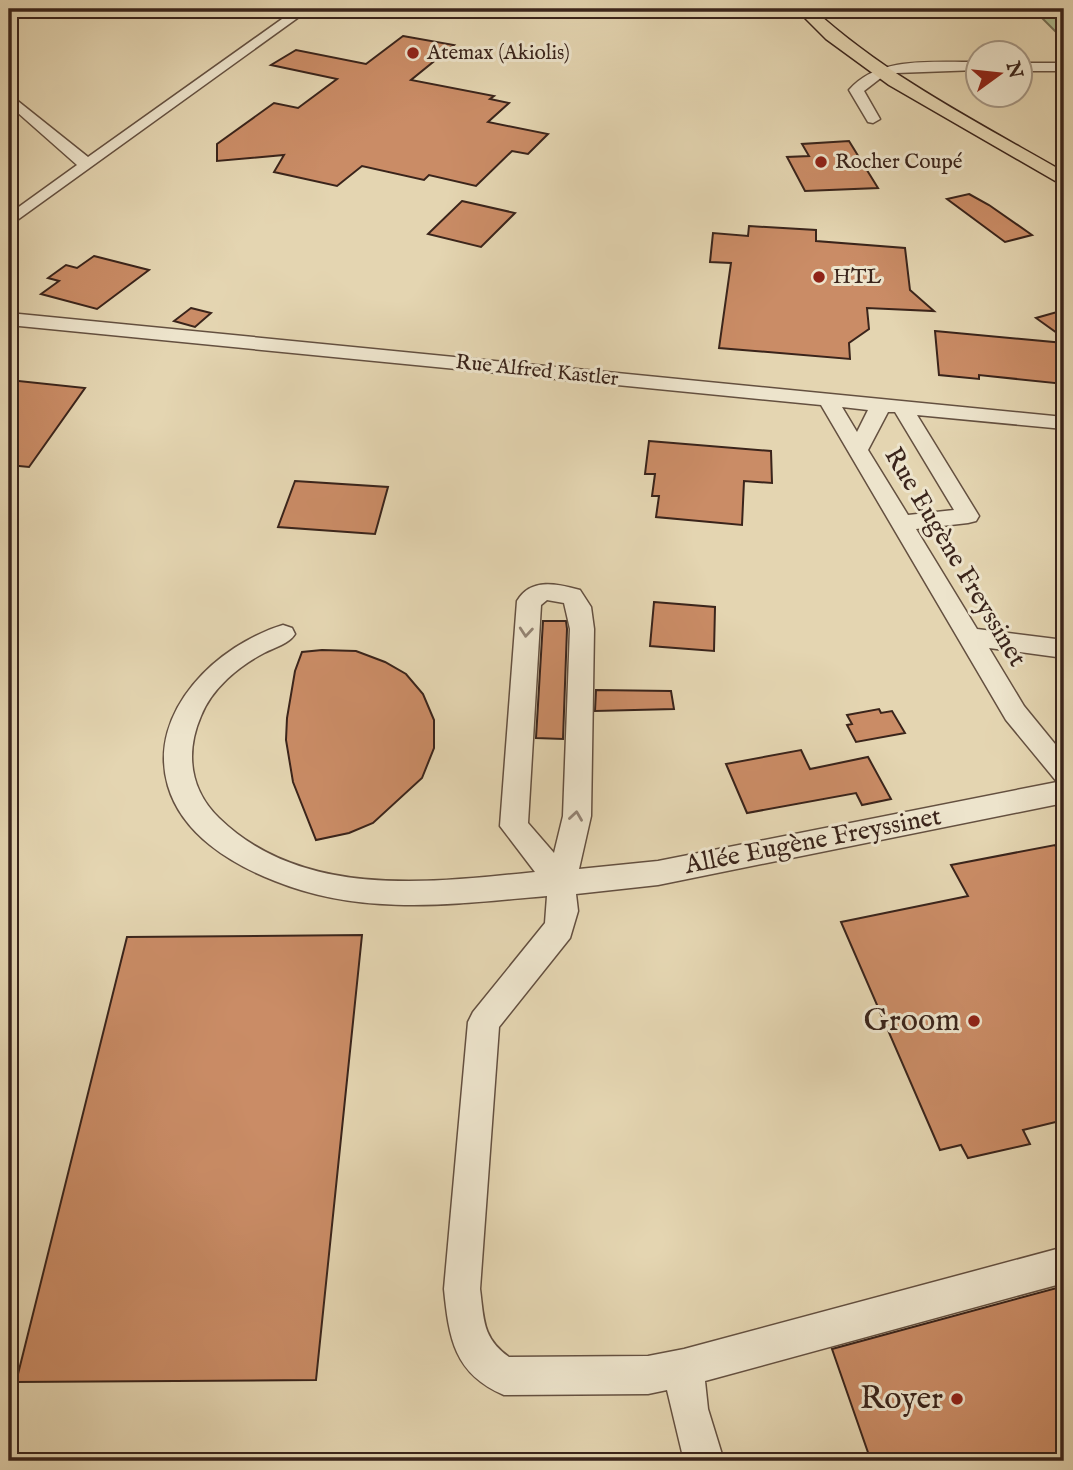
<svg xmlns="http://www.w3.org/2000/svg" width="1073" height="1470" viewBox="0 0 1073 1470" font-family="'IM FELL English',serif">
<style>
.green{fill:#aebe90;stroke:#747156;stroke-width:2}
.building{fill:#ca8c66;stroke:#3a241b;stroke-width:2}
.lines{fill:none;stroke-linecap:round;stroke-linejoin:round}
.minor-casing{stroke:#645040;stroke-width:3}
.major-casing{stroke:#3a241b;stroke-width:3}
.minor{fill:#ede4cc;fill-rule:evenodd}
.major{fill:#e4d5b1;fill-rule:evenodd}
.oneway{stroke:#948474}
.poi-dot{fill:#8f2418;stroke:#ede4cc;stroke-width:2.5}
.labels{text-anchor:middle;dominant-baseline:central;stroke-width:6;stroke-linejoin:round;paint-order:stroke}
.far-poi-label{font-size:21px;fill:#3a241b;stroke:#ede4cc;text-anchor:start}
.far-street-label{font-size:21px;fill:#3a241b;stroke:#ede4cc}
.street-label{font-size:26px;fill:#3a241b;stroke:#ede4cc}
.near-poi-label{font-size:32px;fill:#3a241b;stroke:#ede4cc;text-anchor:end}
</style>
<rect width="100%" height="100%" fill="#e4d5b1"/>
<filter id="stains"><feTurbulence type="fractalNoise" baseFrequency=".00286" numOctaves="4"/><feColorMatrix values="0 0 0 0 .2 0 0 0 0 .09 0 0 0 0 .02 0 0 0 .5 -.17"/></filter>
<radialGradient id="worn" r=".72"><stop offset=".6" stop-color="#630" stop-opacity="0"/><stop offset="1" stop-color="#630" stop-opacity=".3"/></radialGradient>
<path class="green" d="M1033,9H1064V38H1062Z"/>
<g class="building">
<path d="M403,36L454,45L411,80L494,96L490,99L509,103L488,122L548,134L528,154L512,151L476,186L429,175L424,180L362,166L337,186L274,172L284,155L217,161V144L274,103L298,108L337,79L271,65L296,50L366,64Z"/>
<path d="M849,141L878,188L805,191L787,157L809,156L802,144Z"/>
<path d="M969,194L989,205L1032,235L1005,242L947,199Z"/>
<path d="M462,201L515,213L481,247L428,234Z"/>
<path d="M749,226L816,230V241L905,248L910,290L934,311L867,308L869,329L849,343L850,359L719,348L731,263L710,262L713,233L748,236Z"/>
<path d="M94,256L149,270L97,309L41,294L59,281L48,278L66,265L77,268Z"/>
<path d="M191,308L211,313L195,327L174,321Z"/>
<path d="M1064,310V338L1036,318Z"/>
<path d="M935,331L1064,343V384L979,375V379L939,375Z"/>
<path d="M9,380L85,388L29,467L9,465Z"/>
<path d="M649,441L771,451L772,483L744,481L742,525L656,517L659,496H652L655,474H645Z"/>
<path d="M295,481L388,487L375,534L278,527Z"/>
<path d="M654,602L715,607L714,651L650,646Z"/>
<path d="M543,621H566L567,629L563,739L536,738Z"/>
<path d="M322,650L356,651L385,662L406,674L423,694L434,720V748L422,778L373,823L349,833L316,840L293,782L286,740L287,718L295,671L302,652Z"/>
<path d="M596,690L671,691L674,709L595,711Z"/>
<path d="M879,709L881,713L892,711L905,733L856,742L847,725L852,724L847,715Z"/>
<path d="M801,750L810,769L868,757L891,799L862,805L856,793L747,813L726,764Z"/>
<path d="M1055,845L1064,861V1120L1023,1130L1030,1144L968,1158L961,1145L940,1150L841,922L968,896L951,865Z"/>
<path d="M362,935L316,1380L16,1382L127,937Z"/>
<path d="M1064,1286V1461H871L832,1349Z"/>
</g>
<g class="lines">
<defs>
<g id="minor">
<path d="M296,9H310L9,226V214L77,165L9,105V94L88,157Z"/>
<path d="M978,62V70L896,73L882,77L864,91L880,119L873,123L868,122L849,90C879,55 936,63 978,62Z"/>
<rect x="1020" y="63" width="44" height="8"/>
<path d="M9,313L1064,417V429L917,415L979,516L976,521L968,523L916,529L977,629L1064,640V658L989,648L1024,706L1064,755V803L658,885L576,894L578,911L570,938L499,1027L480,1289C484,1319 482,1338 509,1357L648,1356L684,1349L1064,1247V1283L705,1381L708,1409L724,1461H684L667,1390L648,1394L504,1395C454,1374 449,1338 444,1289L468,1022L473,1012L545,923L547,896C455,904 364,917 275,881C231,864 182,834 168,786C146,711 219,644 283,625L292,628L295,634C289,644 275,647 264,653C239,666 212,688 201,716C185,753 190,790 219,818C302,899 430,883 535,872L500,826L517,601C531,577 558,584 580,590L591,607L594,629L591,816L579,869L658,861L1057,782L1006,720L821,405L9,325ZM842,407L868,410L857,432ZM888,412H895L954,510L908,515L868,450ZM547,600L564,603L570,629L563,816L554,853L528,823L541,605Z"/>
</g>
<path id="major" d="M796,9H813C888,77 977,122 1064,172V186L889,85L826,39Z"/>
</defs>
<use href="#minor" class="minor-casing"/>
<use href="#major" class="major-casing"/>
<use href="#minor" class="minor"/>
<use href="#major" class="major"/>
</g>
<defs><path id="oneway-chevron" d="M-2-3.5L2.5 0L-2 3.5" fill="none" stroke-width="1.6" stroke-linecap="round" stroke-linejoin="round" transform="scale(1.75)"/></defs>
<g class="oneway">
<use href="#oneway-chevron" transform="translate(526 632) rotate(95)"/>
<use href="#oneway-chevron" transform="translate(576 816) rotate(-82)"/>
</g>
<g class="poi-dot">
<circle cx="413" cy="53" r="7"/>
<circle cx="821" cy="162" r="7"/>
<circle cx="819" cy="277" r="7"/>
<circle cx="974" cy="1021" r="7"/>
<circle cx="957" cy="1399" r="7"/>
</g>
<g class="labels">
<g class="far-poi-label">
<text x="427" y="53">Atemax (Akiolis)</text>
<text x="835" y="162">Rocher Coupé</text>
<text x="833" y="277">HTL</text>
</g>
<g class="far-street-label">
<text transform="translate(537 371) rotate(6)">Rue Alfred Kastler</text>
</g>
<g class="street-label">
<text transform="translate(955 557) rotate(59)">Rue Eugène Freyssinet</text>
<text transform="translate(813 841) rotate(-11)">Allée Eugène Freyssinet</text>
</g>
<g class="near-poi-label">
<text x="960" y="1021">Groom</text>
<text x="943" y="1399">Royer</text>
</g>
</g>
<rect width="1073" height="1470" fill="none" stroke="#e4d5b1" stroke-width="35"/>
<rect x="10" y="10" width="1052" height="1449" fill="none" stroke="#3a241b" stroke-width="3.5"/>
<rect x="18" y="18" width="1038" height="1435" fill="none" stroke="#3a241b" stroke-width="2"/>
<g transform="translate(999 74) rotate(75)"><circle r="33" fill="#ede4cc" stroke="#a59785" stroke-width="2"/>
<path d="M0-5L12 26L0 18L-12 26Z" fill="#8f2418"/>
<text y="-10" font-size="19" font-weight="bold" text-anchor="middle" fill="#3a241b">N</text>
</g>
<rect width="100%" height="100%" filter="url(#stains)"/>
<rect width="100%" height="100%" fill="url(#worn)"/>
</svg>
